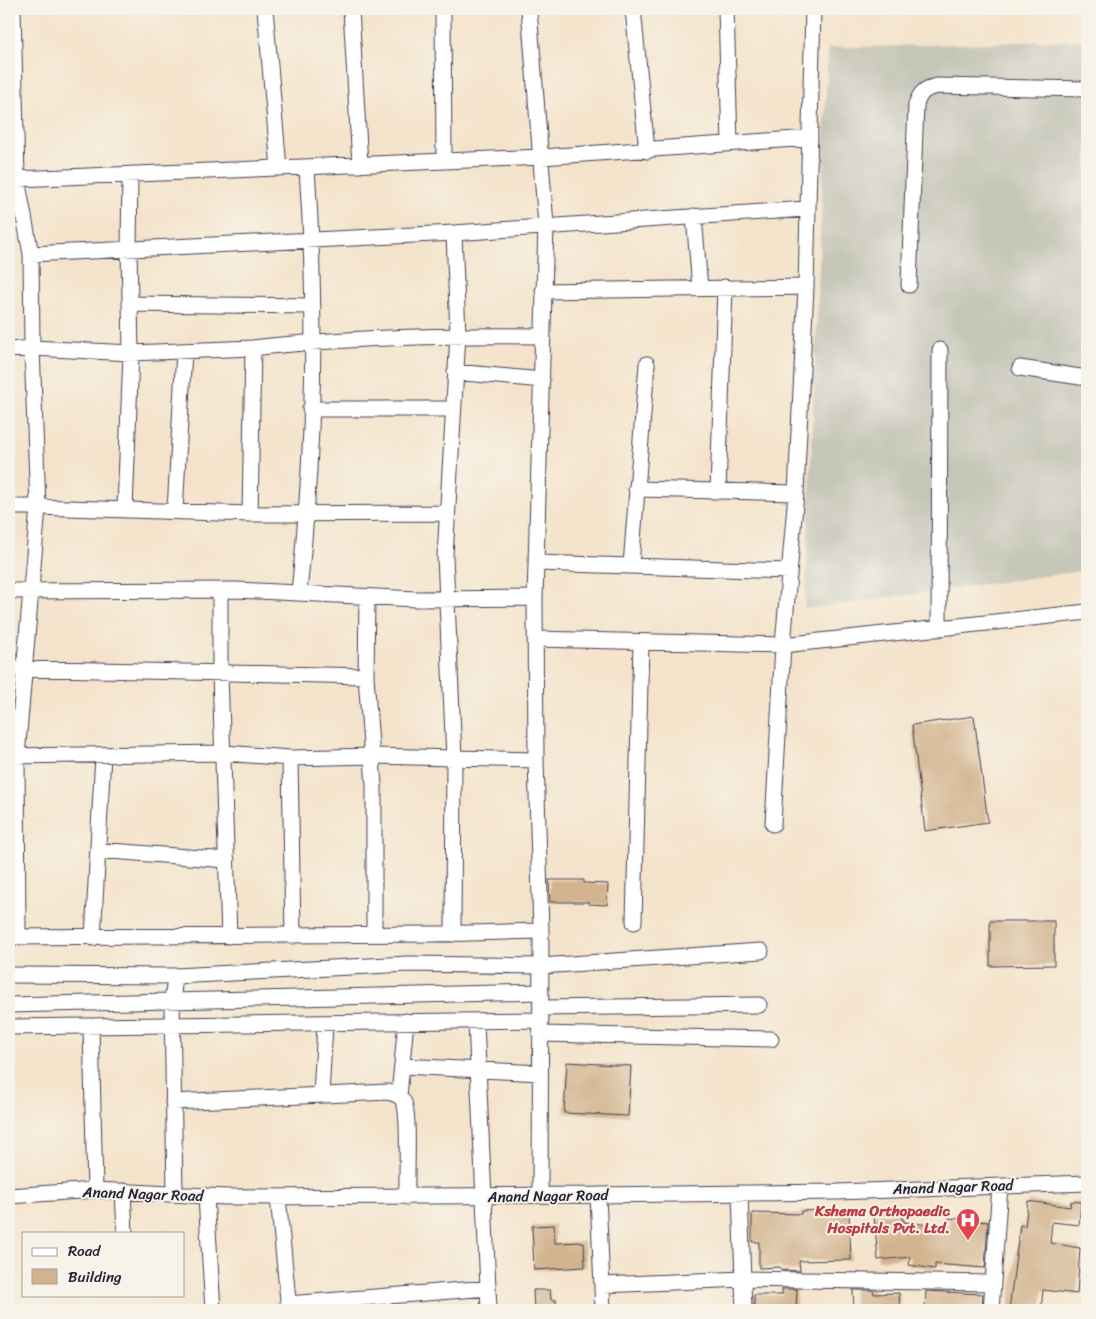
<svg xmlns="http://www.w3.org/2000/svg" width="1096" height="1319" font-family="Sriracha,sans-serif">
<rect width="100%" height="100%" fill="#f7f3e8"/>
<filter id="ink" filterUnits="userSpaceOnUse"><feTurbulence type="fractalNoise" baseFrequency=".02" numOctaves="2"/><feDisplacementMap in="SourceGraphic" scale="10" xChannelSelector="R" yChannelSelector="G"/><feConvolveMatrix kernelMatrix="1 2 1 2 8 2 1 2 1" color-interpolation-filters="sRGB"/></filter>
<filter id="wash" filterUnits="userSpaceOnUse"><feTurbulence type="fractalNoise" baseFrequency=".0096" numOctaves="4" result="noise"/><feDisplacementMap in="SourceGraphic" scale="20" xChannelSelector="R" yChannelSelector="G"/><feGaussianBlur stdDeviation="1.12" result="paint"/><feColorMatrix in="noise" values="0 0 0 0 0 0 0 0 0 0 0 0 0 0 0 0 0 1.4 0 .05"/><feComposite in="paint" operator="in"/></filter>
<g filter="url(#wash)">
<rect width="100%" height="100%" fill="#f4e3cb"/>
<path fill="#c5c5b8" d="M1087,40V570L805,609L828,48Z"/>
<g id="blocks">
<path fill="#d2b38e" d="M974,716L988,822L925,831L912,725Z
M549,880H584V883L608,884L607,905L588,904L589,902H550Z
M990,921H1054V965L990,966Z
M567,1062L631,1066L628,1116L564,1113Z
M1028,1201L1070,1207L1071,1201L1081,1202L1079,1225L1052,1222L1050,1243L1080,1248L1077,1294L1043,1290L1041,1310H1009L1020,1225L1025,1226Z
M823,1210V1212L849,1211L851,1260L799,1261L800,1271L781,1270L780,1267L759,1268V1242H752V1213L801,1214V1211Z
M902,1213L903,1222L948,1227L949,1218L988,1222L985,1268L935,1264V1269L909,1265L910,1257L878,1260L874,1215Z
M554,1225L555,1243L584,1242L585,1267L534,1270L532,1226Z
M782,1289H797L796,1310H754V1295H782Z
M533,1290H550L551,1300H556V1310H534Z
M853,1290H873L874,1294L899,1293L900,1310H854Z
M926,1291L983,1294L982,1310L925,1309Z"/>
</g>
</g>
<g filter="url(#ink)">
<use href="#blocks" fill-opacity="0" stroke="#423f51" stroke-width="1"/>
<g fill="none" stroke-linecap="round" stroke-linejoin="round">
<g stroke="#423f51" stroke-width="17">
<path id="minor" d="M13,9L17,179L31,254L32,348L131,353L253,348L250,514
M265,9L279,168
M351,9L360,165
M443,9L444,161
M529,9L546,225L535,598L536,760L541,931L540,1194
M633,9L647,151
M726,9L730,143
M17,179L542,157L810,138
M694,216L700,288
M31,254L454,233L806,209
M909,285L916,105C920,92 925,88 938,86L1087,89
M543,291L806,287
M130,304L313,306
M253,348C349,337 446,335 543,336
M9,350L32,348L38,507H9
M1020,368L1087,378
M455,372L542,380
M310,409H452
M636,489L796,493L783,645L773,824
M718,491L725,287
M796,493L806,287L813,9
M125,509L131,353L129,248L130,176
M175,511L184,351
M537,563L789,571
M631,565L647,364
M9,591L236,590L416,599L535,598
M220,591V674L229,936
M299,592C314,452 317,309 307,169
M367,597L366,676L374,786V933
M939,629L940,350
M536,639L783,645L1087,612
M9,668L366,676
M9,756L224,753L290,758L373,756L536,760
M290,758L293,936
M98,850L227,860
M634,922L641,643
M453,934L454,758L445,556L458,335L454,233
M9,937L433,934L541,931
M18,937L17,756L38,507L250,514L446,513
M93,938L103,755
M9,975L175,976L408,964L541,966L761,951
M175,976L172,1003L175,1194
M9,1005L541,992
M541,1008L759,1005
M476,1022L489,1310
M9,1027L541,1020
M91,1027L95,1190
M540,1034L771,1039
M402,1066L540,1073
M321,1095L325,1024
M399,1096L406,1021
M173,1102L388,1092C395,1094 401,1095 404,1103C410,1116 406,1178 407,1197
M123,1191L125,1233
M740,1193L744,1310
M598,1195L603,1310
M9,1196L95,1190L226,1197L598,1195L837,1192L1087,1183
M206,1197L213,1310
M278,1197L289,1310
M602,1285L743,1279L993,1283
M288,1304L488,1288
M991,1310L1000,1186"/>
</g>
<use href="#minor" stroke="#fff" stroke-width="15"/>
</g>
</g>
<defs>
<g id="hospital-pin" transform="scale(1.25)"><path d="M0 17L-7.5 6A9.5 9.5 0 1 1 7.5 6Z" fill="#e0444e" stroke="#f7f3e8"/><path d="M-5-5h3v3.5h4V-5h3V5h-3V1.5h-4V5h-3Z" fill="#fff"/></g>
</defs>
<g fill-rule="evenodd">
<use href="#hospital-pin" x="968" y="1220"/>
</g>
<g text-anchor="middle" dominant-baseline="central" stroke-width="4" stroke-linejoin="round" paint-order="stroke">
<g font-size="15" fill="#22223b" stroke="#f7f3e8">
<text transform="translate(953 1187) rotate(-2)">Anand Nagar Road</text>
<text transform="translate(143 1194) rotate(2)">Anand Nagar Road</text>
<text transform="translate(548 1196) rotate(-1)">Anand Nagar Road</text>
</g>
<g font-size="15" font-weight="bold" fill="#be3a42" stroke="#f7f3e8" text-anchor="end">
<text x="950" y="1211">Kshema Orthopaedic<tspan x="950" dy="17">Hospitals Pvt. Ltd.</tspan></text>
</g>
</g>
<rect width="1096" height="1319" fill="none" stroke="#f7f3e8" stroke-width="30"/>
<rect x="22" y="1232" width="162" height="65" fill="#f7f3e8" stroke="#a29fa3"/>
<rect x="32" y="1248" width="25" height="8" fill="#ffffff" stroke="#a29fa3"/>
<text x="68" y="1256" font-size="15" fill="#22223b">Road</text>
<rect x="32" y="1269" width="25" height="15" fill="#d2b38e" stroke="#a29fa3"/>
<text x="68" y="1282" font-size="15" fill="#22223b">Building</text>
</svg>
